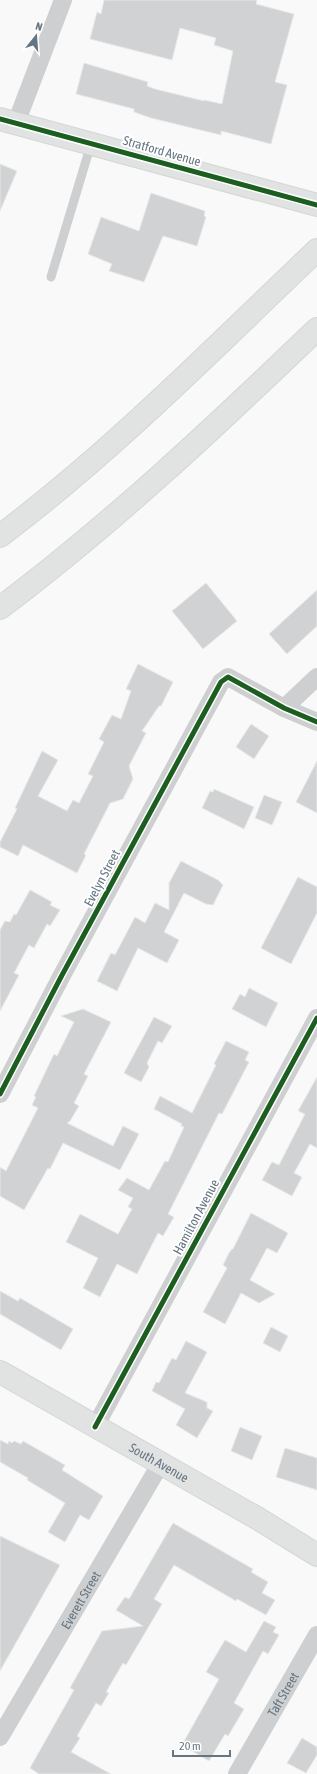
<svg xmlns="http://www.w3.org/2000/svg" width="317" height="1774" font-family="'Asap Condensed',sans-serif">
<rect width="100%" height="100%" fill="#f9f9f9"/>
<path fill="#d0d2d3" stroke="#e8e8e8" d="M104,0H257L256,4L294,14L275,82L287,85L271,144L221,131V135L151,118L134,112V109L76,94L84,63L148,82L147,86L155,89L204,101V100L222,104L233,51L214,45L216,38L180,28L172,60L90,39L97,12L101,14Z
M0,164L17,171L0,211Z
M151,193L205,211L204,216L206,217L197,246L163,236L144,282L109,271L112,264L88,254L101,217L139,231Z
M206,583L237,621L203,649L172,611Z
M317,590V626L287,654L269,634Z
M138,664L173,682L161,706H159L142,731L146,733L129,766L133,779L123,799L110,803L84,854L86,855L77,873L23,845L18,856L0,847V842L17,809L15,808L42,751L58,760L38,796L67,811L73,800L79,803L93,776L88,774L104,742L99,739L112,715L121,719L131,691L126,689Z
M251,724L269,736L254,759L236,747Z
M317,761V813L296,802Z
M214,789L254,807L244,829L202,808L210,791L213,792Z
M264,795L282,802L272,825L255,818Z
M181,861L218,880L223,885L213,905L206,904L184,893L164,932L179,940L167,963L138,948L117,991L97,981L111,953L115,955L135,917L145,923L155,903L169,910V883Z
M298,877L317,887V913L291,964L261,948Z
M30,890L52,902L50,905L60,910L50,926L47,924L34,948L29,945L14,973L19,975L0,1011V930L5,921L10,922L14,914L16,915Z
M249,988L278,1003L266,1027L232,1009L240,994L245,997Z
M83,1009L111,1022L84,1074L88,1076L74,1103L79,1106L70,1121L67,1123L113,1146L123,1126L139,1134L120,1170L63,1143L50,1169L48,1168L24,1210L0,1196V1167L6,1171L38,1108L32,1105L36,1097L34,1096L54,1054L57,1056L74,1022L61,1016Z
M154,1017L172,1026L162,1043L158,1041L147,1063L149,1067L141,1082L124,1073Z
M226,1041L249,1052L245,1060L249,1062L222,1114L219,1113L168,1214L174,1217L163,1236L158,1233L137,1274L117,1264L100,1297L83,1288L98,1258L66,1242L80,1214L118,1234L132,1209L128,1207L133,1198L118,1190L127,1178L149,1190L165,1161L168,1162L184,1127L181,1126L182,1124L154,1109L160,1096L192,1113L216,1065L214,1064Z
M317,1077V1148L310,1144L294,1173L302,1177L292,1196L262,1180L272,1162L279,1165L305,1114L298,1111Z
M251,1213L288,1233L277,1253L267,1248L250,1280L275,1294L259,1303L241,1293L225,1324L203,1312L227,1268L223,1265L229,1253L232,1249H233Z
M0,1291L18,1301L20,1298L73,1329L61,1350L0,1314Z
M271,1327L288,1336L280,1352L263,1343Z
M186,1341L207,1352L185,1393L207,1402V1408L213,1411L197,1438L176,1425L185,1409L152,1391L156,1382L159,1383L172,1358L176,1360Z
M240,1427L262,1436L252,1460L231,1451Z
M0,1440L8,1444L9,1441L12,1443L14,1441L21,1444L23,1441L65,1465L62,1470L103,1496L89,1520L80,1515L65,1542L48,1532L65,1503L27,1480L28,1478L0,1462Z
M285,1448L317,1458V1490L276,1477Z
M173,1523L253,1569L251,1572L268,1582L262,1593L275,1600L266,1615L237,1599L236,1601L174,1565L154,1599L162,1604L126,1665L123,1663L106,1692L109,1693L101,1706L96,1703L77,1736L80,1738L71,1752L111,1774H39L30,1768L74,1690L70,1688L102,1631L143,1626L116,1610L125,1597L129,1599Z
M0,1536L60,1565L0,1671Z
M264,1621L276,1627L273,1632L279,1635L268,1654L263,1651L234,1703L244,1709L228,1736L225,1734L209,1761L182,1745L219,1679L206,1672L225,1640L246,1652Z
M302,1738L317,1747V1755L306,1773L287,1763Z"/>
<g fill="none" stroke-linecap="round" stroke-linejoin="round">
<g stroke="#d5d6d7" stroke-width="24">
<g id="secondary">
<path d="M0,119L317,205"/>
<path id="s3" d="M0,1372L257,1518L317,1555"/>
</g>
</g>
<g stroke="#d5d6d6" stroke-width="24">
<path id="motorway" d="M0,536C114,450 214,348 317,250
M0,608C113,523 215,427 317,329"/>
</g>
<path stroke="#cecfd0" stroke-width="9" d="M51,277L91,144"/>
<g stroke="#cecfd0" stroke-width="18">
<path d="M16,123L63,0"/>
<path d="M284,708L317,677"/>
<path d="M0,1094L61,977L221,682L228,677L284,708L317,722"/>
<path d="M95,1427L317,1018"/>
<path id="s1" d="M0,1737L161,1463"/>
<path id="s2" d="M237,1774L317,1635"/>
</g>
<use href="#secondary" stroke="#e1e2e2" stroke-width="22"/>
<use href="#motorway" stroke="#e1e2e2" stroke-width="22"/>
<g stroke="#fff" stroke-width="8">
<path id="cycleway" d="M0,119L317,205
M0,1094L61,977L221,682L228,677L284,708L317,722
M95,1427L317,1018"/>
</g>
<use href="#cycleway" stroke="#1b5e20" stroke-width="5"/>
</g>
<g text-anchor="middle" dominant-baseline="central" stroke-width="4" stroke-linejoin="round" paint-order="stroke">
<g font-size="13" fill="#657683" stroke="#fff">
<text transform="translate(162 151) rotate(16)">Stratford Avenue</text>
<text transform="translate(102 878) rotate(-62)">Evelyn Street</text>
<text transform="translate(196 1217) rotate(-62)">Hamilton Avenue</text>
<text stroke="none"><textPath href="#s3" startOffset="183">South Avenue</textPath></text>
<text stroke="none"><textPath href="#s1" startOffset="159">Everett Street</textPath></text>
<text stroke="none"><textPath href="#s2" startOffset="92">Taft Street</textPath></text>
</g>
</g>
<g transform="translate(36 36) rotate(17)" stroke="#ffffff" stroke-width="3" paint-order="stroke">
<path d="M0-3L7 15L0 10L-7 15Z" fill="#657683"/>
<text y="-6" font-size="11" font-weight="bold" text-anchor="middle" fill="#657683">N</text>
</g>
<path d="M173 1750v6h57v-6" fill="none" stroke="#657683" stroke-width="2"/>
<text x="179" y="1750" font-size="12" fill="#657683" stroke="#ffffff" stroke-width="3" paint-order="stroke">20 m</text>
</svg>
